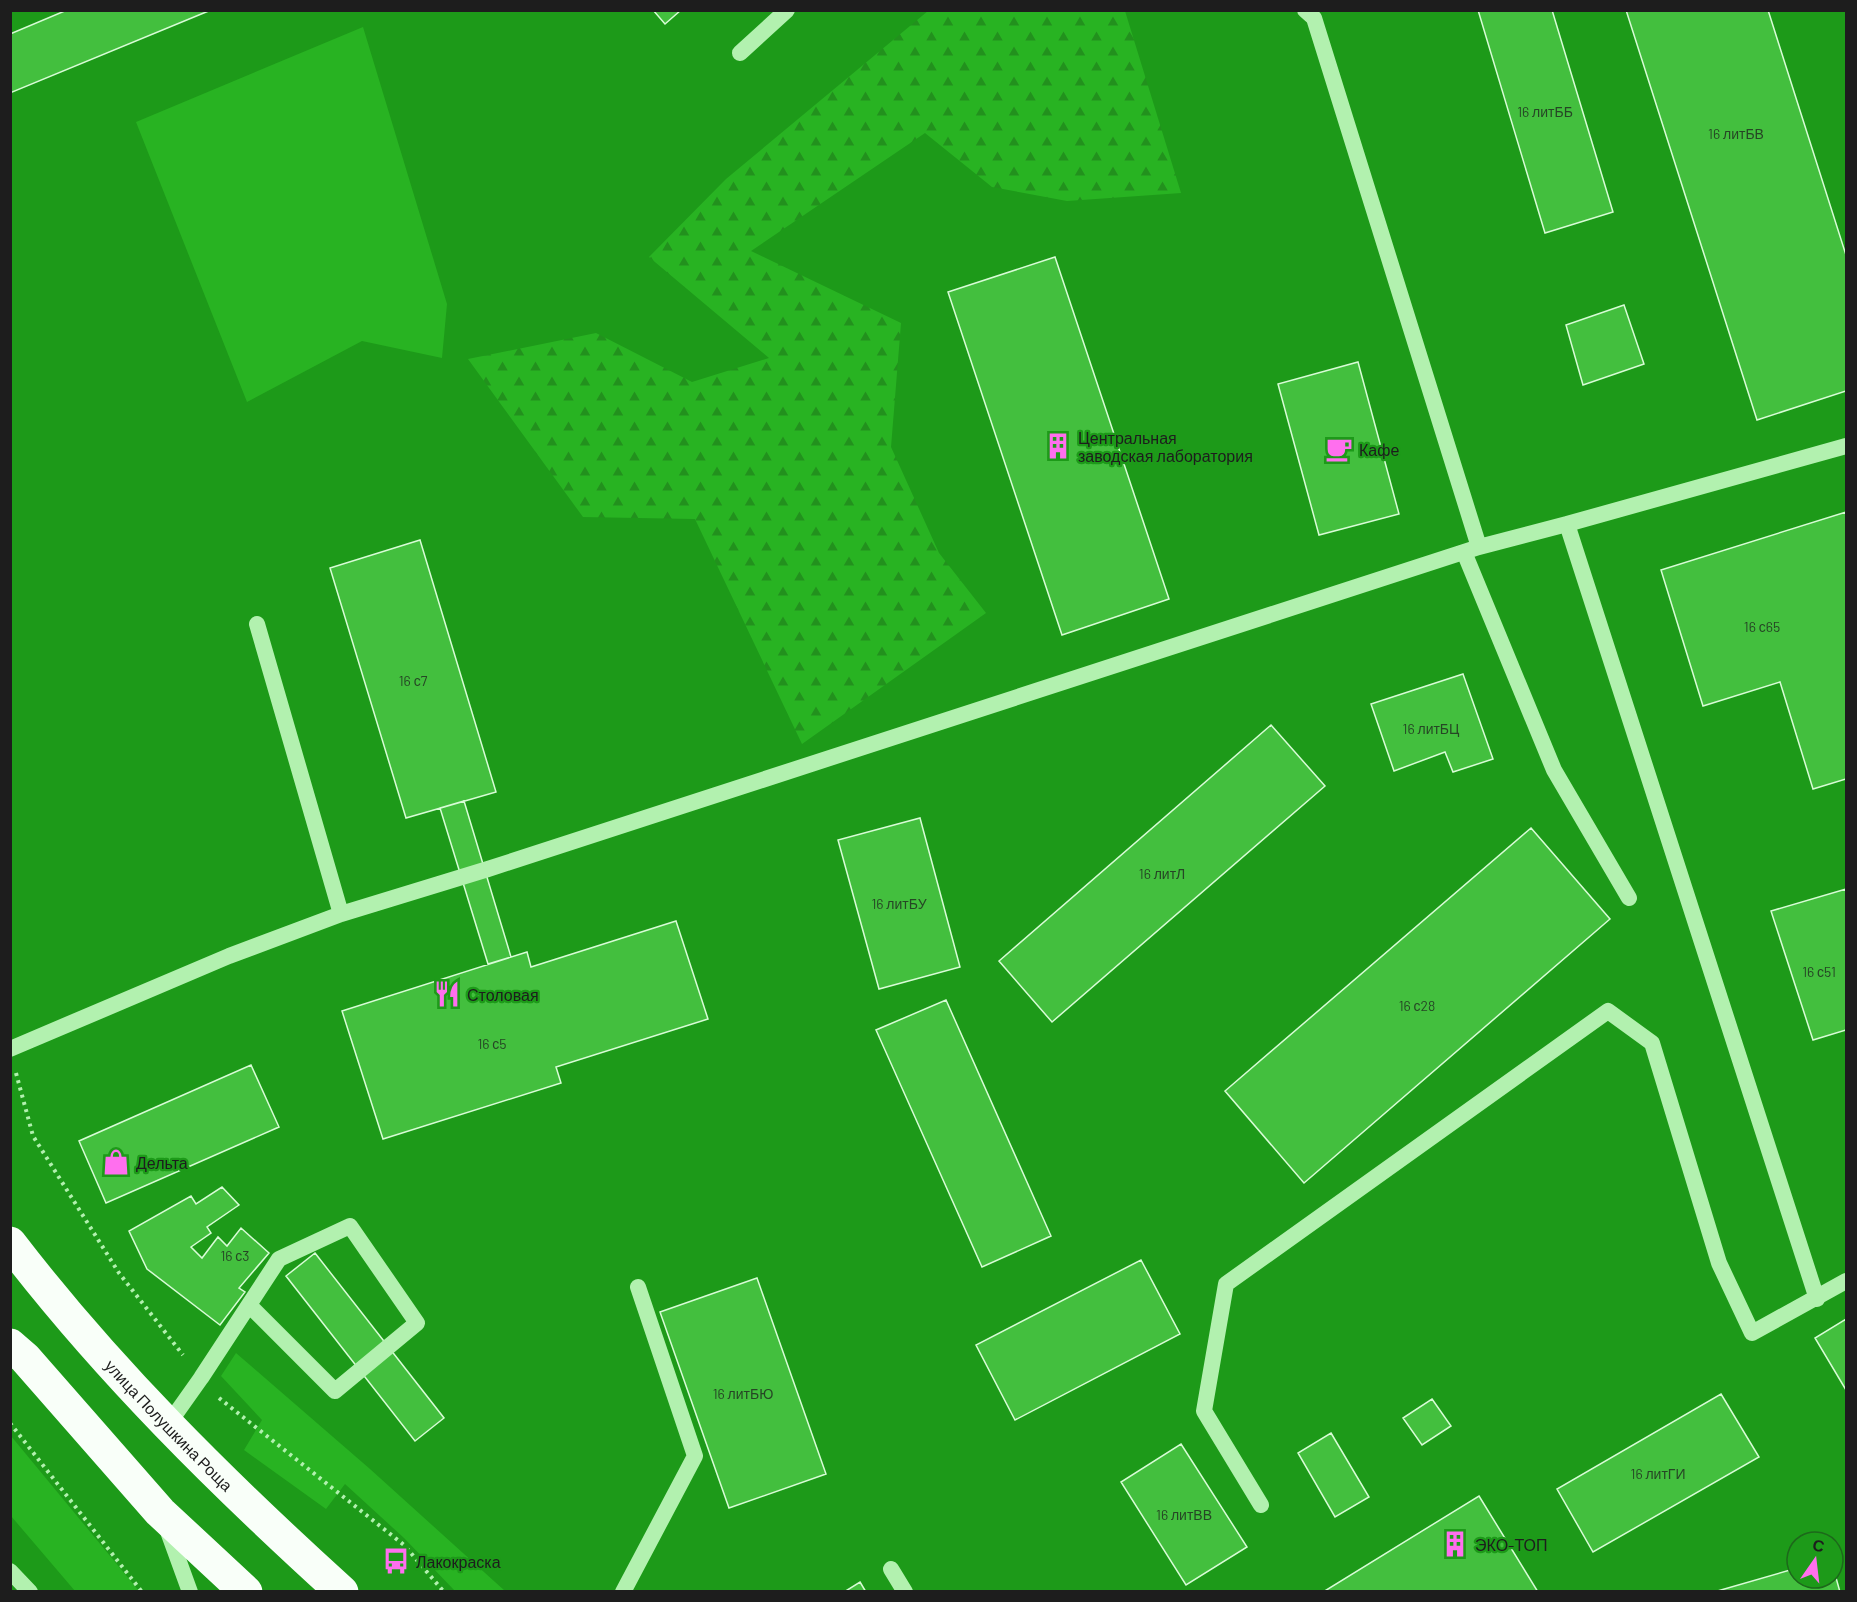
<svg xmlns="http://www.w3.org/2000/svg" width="1857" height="1602" font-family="Barlow,sans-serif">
<defs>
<pattern id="forest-firs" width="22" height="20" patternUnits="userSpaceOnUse" patternTransform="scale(1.5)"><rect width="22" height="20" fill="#28b322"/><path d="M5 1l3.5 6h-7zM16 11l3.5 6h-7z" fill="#22911d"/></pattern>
</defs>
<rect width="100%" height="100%" fill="#1d9a19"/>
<path fill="#28b322" d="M363,27L447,304L442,358L362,341L247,402L136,122Z
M236,1353L370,1469L505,1591H455L404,1538L345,1484L326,1509L244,1450L262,1420L221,1376Z
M11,1436L139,1591H75L11,1516Z"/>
<path fill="url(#forest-firs)" d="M928,11H1125L1181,193L1067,201L992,187L925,133L751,251L901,323L891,447L939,553L986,613L802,744L695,519L583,517L468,359L596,333L692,382L769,358L649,257L726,179Z"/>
<path fill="#43bf3e" stroke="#d8fcd6" stroke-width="1.5" d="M67,10H211L10,93V34Z
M653,10H681L665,24Z
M1478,10H1552L1613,212L1545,233Z
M1626,10H1768L1846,255V391L1757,420Z
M1055,257L1169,599L1062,635L948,292Z
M1624,305L1644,364L1583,385L1566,325Z
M1358,362L1399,514L1319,535L1278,384Z
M1846,512V779L1813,789L1780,682L1703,706L1661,570Z
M420,540L496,792L406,818L330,568Z
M1463,674L1493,759L1453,772L1445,752L1394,771L1371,704Z
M1271,725L1325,786L1052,1022L999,961Z
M464,801L511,957L488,964L440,808Z
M920,818L960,967L879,989L838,840Z
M1531,828L1610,919L1304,1183L1225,1091Z
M1846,889V1030L1813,1040L1771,911Z
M676,921L708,1019L556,1067L561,1083L383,1139L342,1011L527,952L531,967Z
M946,1000L1051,1236L982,1267L876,1030Z
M251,1065L279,1127L106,1203L79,1141Z
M222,1187L239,1205L207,1227L211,1233L191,1247L202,1258L218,1237L227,1246L241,1228L269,1253L239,1288L245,1292L220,1325L147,1269L129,1231L191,1196L196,1204Z
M315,1253L444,1418L415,1441L286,1276Z
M1141,1260L1180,1334L1015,1420L976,1345Z
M757,1278L826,1474L729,1508L660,1312Z
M1846,1319V1390L1815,1338Z
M1721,1394L1759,1457L1593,1552L1557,1489Z
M1432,1399L1451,1426L1422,1445L1403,1418Z
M1331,1433L1369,1497L1335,1517L1298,1453Z
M1181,1444L1247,1547L1186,1585L1121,1482Z
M1479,1496L1538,1592H1323Z
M1833,1567L1840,1592H1714L1797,1568V1578H1833Z
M860,1582L866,1592H844Z"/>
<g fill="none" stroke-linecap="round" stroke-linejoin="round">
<path stroke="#b2f1af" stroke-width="4" stroke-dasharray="3 4.5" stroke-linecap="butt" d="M16,1073L33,1136L119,1273L183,1355
M219,1398L404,1545L444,1592
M10,1423L142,1592"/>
<path stroke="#b2f1af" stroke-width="16" d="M1305,10L1314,18L1479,547L1567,524L1817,1299
M740,53L787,10
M1567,524L1846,446
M1464,552L1554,770L1629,898
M257,624L341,914
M10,1049L229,956L341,914L488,869L1479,547
M167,1426L201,1378L279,1259L350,1226L417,1323L335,1391L249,1305
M1261,1505L1204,1411L1226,1284L1608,1011L1652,1043L1719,1263L1752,1333L1846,1281
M166,1526L190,1592
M891,1569L905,1592
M10,1571L30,1592
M623,1592L695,1456L638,1287"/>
<g stroke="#f9fff9" stroke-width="33">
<path id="s1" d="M10,1243C108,1371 223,1484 342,1592"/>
<path d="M10,1345L25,1358L160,1512L246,1592"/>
</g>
</g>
<defs>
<g id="building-bare" transform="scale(2.07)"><path d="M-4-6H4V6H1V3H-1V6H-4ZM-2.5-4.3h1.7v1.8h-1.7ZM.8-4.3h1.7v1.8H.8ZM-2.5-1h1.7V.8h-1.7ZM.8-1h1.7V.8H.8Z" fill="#ff6fee" stroke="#1d9a19" stroke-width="2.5" paint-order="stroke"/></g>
<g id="cafe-bare" transform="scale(2.07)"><path d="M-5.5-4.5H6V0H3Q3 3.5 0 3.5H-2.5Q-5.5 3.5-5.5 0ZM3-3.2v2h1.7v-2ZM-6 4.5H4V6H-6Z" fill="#ff6fee" stroke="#1d9a19" stroke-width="2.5" paint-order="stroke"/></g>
<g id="restaurant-bare" transform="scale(2.07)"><path d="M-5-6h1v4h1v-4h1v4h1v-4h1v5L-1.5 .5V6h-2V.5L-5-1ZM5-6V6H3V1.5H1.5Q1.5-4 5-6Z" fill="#ff6fee" stroke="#1d9a19" stroke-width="2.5" paint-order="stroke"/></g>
<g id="shop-bare" transform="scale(2.07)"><path d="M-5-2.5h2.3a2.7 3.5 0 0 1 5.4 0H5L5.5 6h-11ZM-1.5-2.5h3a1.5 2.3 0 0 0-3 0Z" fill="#ff6fee" stroke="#1d9a19" stroke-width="2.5" paint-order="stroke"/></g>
<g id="bus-bare" transform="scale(2.07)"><path d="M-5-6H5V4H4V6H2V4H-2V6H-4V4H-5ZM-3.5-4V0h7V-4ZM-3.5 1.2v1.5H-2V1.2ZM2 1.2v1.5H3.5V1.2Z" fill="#ff6fee" stroke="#1d9a19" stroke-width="2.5" paint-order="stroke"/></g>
</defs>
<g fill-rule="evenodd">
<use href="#building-bare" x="1058" y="446"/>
<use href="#cafe-bare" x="1339" y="449"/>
<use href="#restaurant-bare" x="447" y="994"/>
<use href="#shop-bare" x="116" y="1162"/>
<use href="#building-bare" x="1455" y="1544"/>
<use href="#bus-bare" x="396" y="1561"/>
</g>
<g text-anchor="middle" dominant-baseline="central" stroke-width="4.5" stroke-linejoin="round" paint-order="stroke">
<g font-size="14" fill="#264625">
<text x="1545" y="111">16 литББ</text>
<text x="1736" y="133">16 литБВ</text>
<text x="1762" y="626">16 с65</text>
<text x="413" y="680">16 с7</text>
<text x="1431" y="728">16 литБЦ</text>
<text x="1162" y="873">16 литЛ</text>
<text x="899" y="903">16 литБУ</text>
<text x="1819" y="971">16 с51</text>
<text x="1417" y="1005">16 с28</text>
<text x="492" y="1043">16 с5</text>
<text x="235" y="1255">16 с3</text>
<text x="743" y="1393">16 литБЮ</text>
<text x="1658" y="1473">16 литГИ</text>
<text x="1184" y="1514">16 литВВ</text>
</g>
<g font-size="16" fill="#1d1d1d" stroke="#1d9a19" text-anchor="start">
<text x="1078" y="437">Центральная<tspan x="1078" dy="18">заводская лаборатория</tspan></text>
<text x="1359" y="449">Кафе</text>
<text x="467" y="994">Столовая</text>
<text x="136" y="1162">Дельта</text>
<text x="1475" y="1544">ЭКО-ТОП</text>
<text x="416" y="1561">Лакокраска</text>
</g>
<g font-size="16" fill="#1d1d1d" stroke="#1d9a19">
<text stroke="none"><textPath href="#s1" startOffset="242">улица Полушкина Роща</textPath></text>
</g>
</g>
<rect width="1857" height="1602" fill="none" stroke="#1d1d1d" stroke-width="24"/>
<g transform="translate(1815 1560) rotate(14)"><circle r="28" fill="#1d9a19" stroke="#1d681b" stroke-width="1.5"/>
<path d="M0-4.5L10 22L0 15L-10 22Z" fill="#ff6fee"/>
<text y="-9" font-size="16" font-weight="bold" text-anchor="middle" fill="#1d1d1d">С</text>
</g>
</svg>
